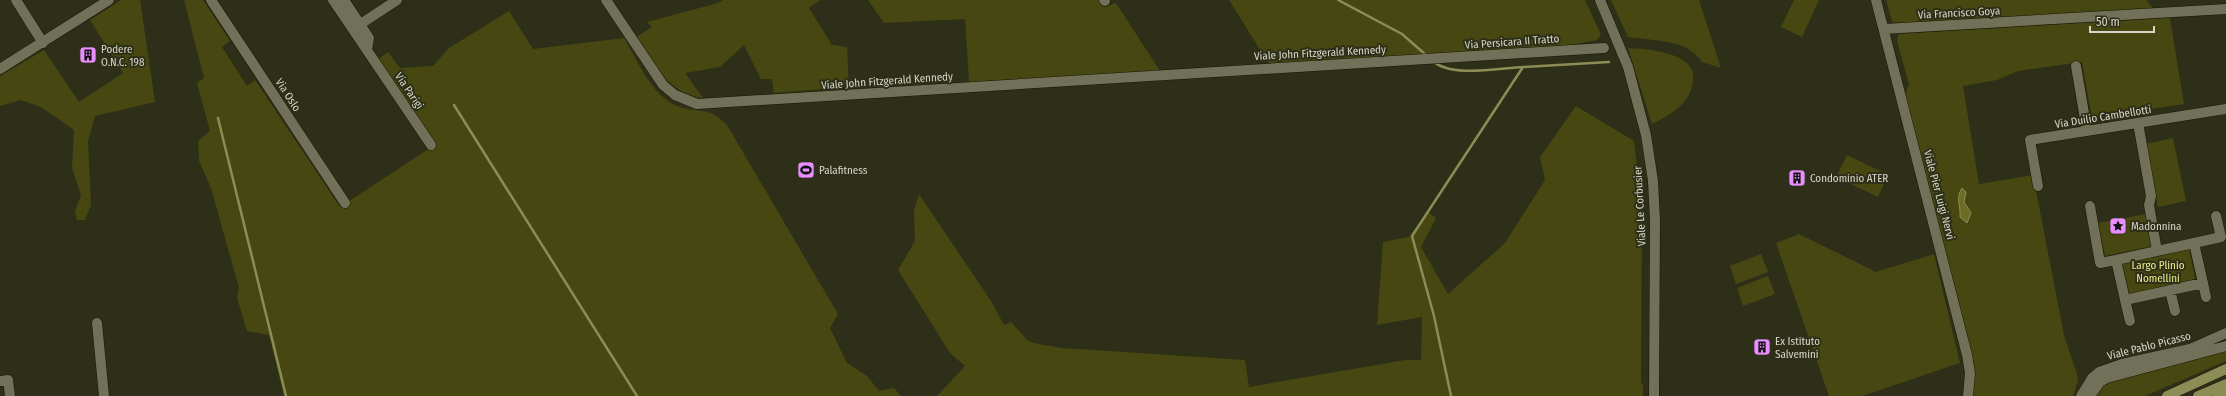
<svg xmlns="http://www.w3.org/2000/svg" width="2226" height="396" font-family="'Fira Sans Condensed',sans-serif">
<rect width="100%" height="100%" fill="#2e2f18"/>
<path fill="#464711" d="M121,0H140L155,102L95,116L88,141L91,205L85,220H77L75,211L81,195L72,168L74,130L41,107L21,100L0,106V76L44,50L79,102L123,73L90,20Z
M184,0H203L230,41L222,47L247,86L255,80L340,207L436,144L378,59L388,52L400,68L433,66L449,48L509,11L533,49L624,38C637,60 649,89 671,103C693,116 707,103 727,125L838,314L830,328L847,363L867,376L879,391L894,388L901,396H284L269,335L247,331L237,298L239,288L211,188L199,161L198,141L210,131L197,83L204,78Z
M723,0H820L809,8L832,45L847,47L849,87L774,93L772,79H761L744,45L720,67L685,73L703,98C666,92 655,65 636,37L652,27L647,22L718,3Z
M868,0H1101L1105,7L1116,3L1160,71L969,82L965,19L884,23Z
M1229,0H1585L1601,35L1597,40L1569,45L1269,64Z
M1611,0H1699L1721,68L1702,62C1688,39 1652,41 1628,37Z
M1794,0H1819L1802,37L1781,27Z
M1886,0H2146L2154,9L1896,23L1892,21Z
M2170,18L2184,104L2092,118L2082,62L2018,71L1997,80L1963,86L1979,184L2033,175L2064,335L2077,374L2078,380L2073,396H1972L1904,99L1909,84L1897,41L1898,34Z
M1628,48C1646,49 1673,51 1687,63C1692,68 1694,73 1693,80C1691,103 1672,114 1652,124Z
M1576,106L1634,141L1642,211L1641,382L1643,385V396H937L965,366L950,353L898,270L915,241L914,210L919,194L991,301L1004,325L1011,322L1028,341L1038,344L1062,348L1245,360L1249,387L1405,360H1421L1422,317L1377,325L1383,242L1412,236L1428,212L1436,218L1421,247L1448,294L1505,243L1545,180L1540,157Z
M2173,138L2186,201L2158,207L2145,144Z
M1847,155L1888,175L1878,197L1836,177Z
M2146,214L2152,246L2105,256L2098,223Z
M1799,234L1876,272L1934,254L1960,363L1862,396H1829L1776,243Z
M2189,248L2195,279L2128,294L2121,262Z
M1761,254L1768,272L1736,284L1730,266Z
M1768,276L1775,294L1743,306L1737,288Z
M2226,347V361L2145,396H2092L2103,383Z"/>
<path fill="#6c6c25" stroke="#8c8c56" d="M1962,188L1966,192L1964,202L1971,213L1967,223L1960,217C1961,205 1955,199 1962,188Z"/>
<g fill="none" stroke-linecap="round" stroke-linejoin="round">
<path stroke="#8c8c56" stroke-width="2.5" d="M1338,0L1402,34L1426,55
M1433,61C1451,78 1499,68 1523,67L1412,236L1434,316L1451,396
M1523,67L1609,62
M454,105L637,396
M218,118L286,396"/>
<g stroke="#161703" stroke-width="11">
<path id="minor" d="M16,0L43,43
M211,0L345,203
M333,0L431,145
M344,0L369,38L367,50
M606,0L663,85L675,95L697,104L1604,48
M1104,0L1105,1
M1600,0L1628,67L1646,135L1653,181L1655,220L1654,396
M1876,0L1967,355L1970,373L1968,396
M356,27L397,0
M1884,29L2226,9
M2076,66L2087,131
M0,69L109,0
M2138,123L2151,196L2149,205L2157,251
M2038,186L2030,140L2226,109
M2090,206L2100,263L2116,260
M2194,243L2203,283L2125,300L2116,260Z
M2194,243L2221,237L2216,216
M2203,283L2206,297
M2170,290L2175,311
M2125,300L2130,321
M97,323L104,396
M0,381L8,380L10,396
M2081,396L2092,378L2099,372L2122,364L2190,349L2226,333
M2090,396L2100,382L2107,378L2226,346"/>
</g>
<g stroke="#161703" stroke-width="11">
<path id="major" d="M2167,396L2226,369
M2198,396L2226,384
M2217,396L2226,393"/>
</g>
<use href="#minor" stroke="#707158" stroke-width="10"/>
<use href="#major" stroke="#8c8d56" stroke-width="10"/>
</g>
<defs>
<g id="building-square" transform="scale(0.9)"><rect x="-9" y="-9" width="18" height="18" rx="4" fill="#e98efe" stroke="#2e2f18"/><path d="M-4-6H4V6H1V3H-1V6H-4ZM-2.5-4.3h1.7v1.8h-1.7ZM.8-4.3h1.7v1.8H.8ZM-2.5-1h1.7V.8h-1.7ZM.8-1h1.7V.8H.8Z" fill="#111"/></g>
<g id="stadium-square" transform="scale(0.9)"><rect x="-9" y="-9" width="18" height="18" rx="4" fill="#e98efe" stroke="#2e2f18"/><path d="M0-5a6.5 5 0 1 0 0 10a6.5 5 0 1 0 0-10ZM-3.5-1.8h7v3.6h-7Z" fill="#111"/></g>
<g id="sight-square" transform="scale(0.9)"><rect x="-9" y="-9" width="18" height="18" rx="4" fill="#e98efe" stroke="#2e2f18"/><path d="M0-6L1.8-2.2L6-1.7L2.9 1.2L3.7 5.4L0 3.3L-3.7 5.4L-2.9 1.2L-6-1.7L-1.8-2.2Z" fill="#111"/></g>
</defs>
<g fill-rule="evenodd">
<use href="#building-square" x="88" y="55"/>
<use href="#stadium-square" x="806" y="170"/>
<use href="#building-square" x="1797" y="178"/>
<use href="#sight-square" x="2118" y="226"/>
<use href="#building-square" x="1762" y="347"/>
</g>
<g text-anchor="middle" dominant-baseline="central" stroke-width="4" stroke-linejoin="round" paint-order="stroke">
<g font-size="11" fill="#d5d6c8" stroke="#2e2f18">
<text transform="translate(1959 13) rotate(-3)">Via Francisco Goya</text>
<text transform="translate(1512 42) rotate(-4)">Via Persicara II Tratto</text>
<text transform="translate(1320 53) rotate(-3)">Viale John Fitzgerald Kennedy</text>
<text transform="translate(887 81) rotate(-4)">Viale John Fitzgerald Kennedy</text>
<text transform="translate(409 91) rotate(56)">Via Parigi</text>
<text transform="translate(288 95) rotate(57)">Via Oslo</text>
<text transform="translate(2103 117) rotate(-9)">Via Duilio Cambellotti</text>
<text transform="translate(1939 195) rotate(75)">Viale Pier Luigi Nervi</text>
<text transform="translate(1640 206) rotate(-93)">Viale Le Corbusier</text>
<text transform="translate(2149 346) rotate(-14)">Viale Pablo Picasso</text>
</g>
<g font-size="11" fill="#d5d6c8" stroke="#2e2f18" text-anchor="start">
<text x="101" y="49">Podere<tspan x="101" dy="13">O.N.C. 198</tspan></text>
<text x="819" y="170">Palafitness</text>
<text x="1810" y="178">Condominio ATER</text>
<text x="2131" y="226">Madonnina</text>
<text x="1775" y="341">Ex Istituto<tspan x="1775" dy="13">Salvemini</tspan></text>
</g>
<g font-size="11" fill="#e9eb88" stroke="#2e2f18">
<text x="2158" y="265">Largo Plinio<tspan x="2158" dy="13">Nomellini</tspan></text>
</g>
</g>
<path d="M2090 26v6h64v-6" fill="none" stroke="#d5d6c8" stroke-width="2"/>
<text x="2096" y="26" font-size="12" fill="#d5d6c8" stroke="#2e2f18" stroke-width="3" paint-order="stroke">50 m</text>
</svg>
